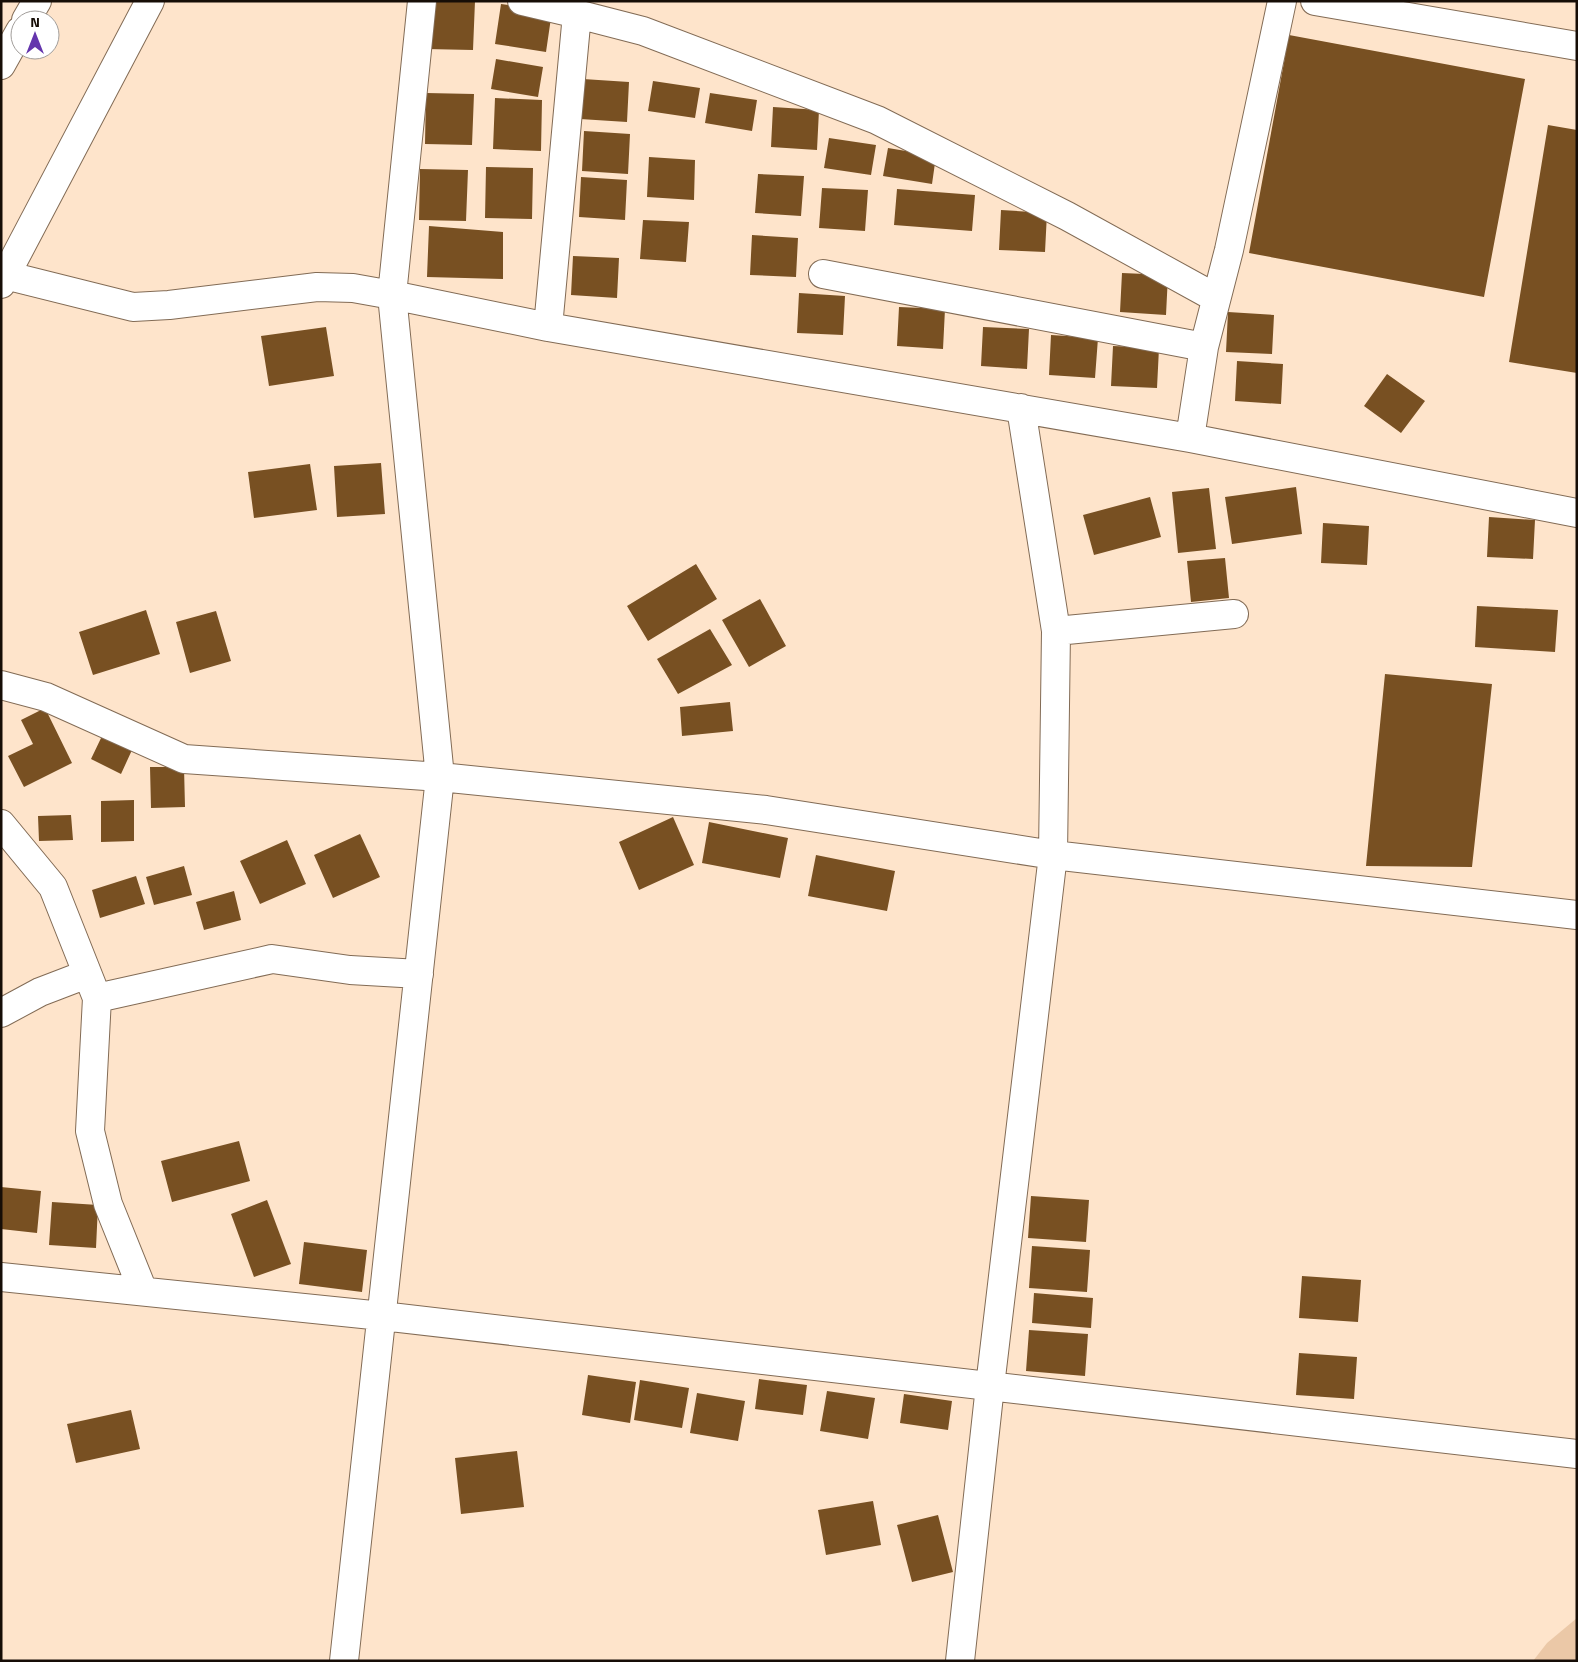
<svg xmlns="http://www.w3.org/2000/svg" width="1578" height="1662" font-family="'Titillium Web',sans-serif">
<rect width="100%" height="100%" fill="#fee4cb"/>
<path fill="#ebc8a7" d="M1577,1618V1661H1533L1547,1643Z"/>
<path fill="#785022" d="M427,1H475L473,50L426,49Z
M501,4L552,11L546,52L495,44Z
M1289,35L1525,79L1484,297L1249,253Z
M496,59L543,67L538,97L491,89Z
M583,79L629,82L627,122L580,119Z
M653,81L700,88L695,118L648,111Z
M426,93L474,94L472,145L425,144Z
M710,93L757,100L752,131L705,123Z
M495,98L542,100L541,151L493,149Z
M773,107L819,110L817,150L771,147Z
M1548,125L1577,130V373L1509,362Z
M584,131L630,134L628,174L582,171Z
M829,138L876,145L871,175L824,168Z
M888,148L936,156L932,184L883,176Z
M649,157L695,160L694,200L647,197Z
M486,167L533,168L532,219L485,218Z
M420,169L468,170L466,221L419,220Z
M758,174L804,176L801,216L755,213Z
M581,177L627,180L625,220L579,217Z
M822,188L868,190L865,231L819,228Z
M897,189L975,195L972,231L894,225Z
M1001,210L1047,213L1045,252L999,250Z
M643,220L689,222L686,262L640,259Z
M429,226L503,232V279L427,277Z
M752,235L798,238L796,277L750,275Z
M573,256L619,258L617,298L571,295Z
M1122,273L1168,275L1166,315L1120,312Z
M799,293L845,296L843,335L797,333Z
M899,307L945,309L943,349L897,346Z
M1228,312L1274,315L1272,354L1226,352Z
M326,327L334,376L269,386L261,336Z
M983,327L1029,329L1027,369L981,366Z
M1051,335L1098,338L1095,378L1049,375Z
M1113,346L1159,348L1157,388L1111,386Z
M1237,361L1283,364L1281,404L1235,401Z
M1387,374L1425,401L1401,433L1364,406Z
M381,463L385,514L337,517L334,466Z
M310,464L317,510L254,518L248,472Z
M1296,487L1302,534L1232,544L1225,497Z
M1209,488L1216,549L1178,553L1172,492Z
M1150,497L1161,537L1094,555L1083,515Z
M1489,517L1535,520L1533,559L1487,557Z
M1323,523L1369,526L1367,565L1321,563Z
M1225,558L1229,598L1191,602L1187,561Z
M696,564L717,599L648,641L627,606Z
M760,599L786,646L749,667L722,620Z
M1477,606L1558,610L1555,652L1475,647Z
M146,610L160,654L93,675L79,632Z
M216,611L231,661L190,673L176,622Z
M710,629L732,665L678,694L657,659Z
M1385,674L1492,684L1472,867L1366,866Z
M730,702L733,731L682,736L680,707Z
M45,708L72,763L24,787L8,756L33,744L21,720Z
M102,736L132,750L121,774L91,759Z
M150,767H184L185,807L151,808Z
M134,800V841L101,842V801Z
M71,815L73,840L39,841L38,816Z
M673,817L694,865L639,890L619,842Z
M709,822L788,838L780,878L702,863Z
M360,834L380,877L333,898L314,855Z
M287,840L306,884L260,904L240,861Z
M816,855L895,871L887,911L808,896Z
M184,866L192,895L154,905L146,877Z
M136,876L145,904L100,918L92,890Z
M234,891L241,920L204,930L196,902Z
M239,1141L250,1181L172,1202L161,1161Z
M1,1187L41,1191L37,1233L1,1229Z
M1031,1196L1089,1200L1086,1242L1028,1238Z
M267,1200L291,1264L254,1277L231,1214Z
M52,1202L98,1205L96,1248L49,1245Z
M304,1242L367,1250L362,1292L299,1284Z
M1032,1246L1090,1250L1087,1292L1029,1288Z
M1302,1276L1361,1280L1358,1322L1299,1318Z
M1034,1293L1093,1298L1091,1328L1032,1323Z
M1029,1330L1088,1334L1085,1376L1026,1371Z
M1299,1353L1357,1357L1354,1399L1296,1395Z
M588,1375L636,1382L630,1423L582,1415Z
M759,1379L807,1385L803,1415L755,1409Z
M640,1380L689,1388L682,1428L634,1420Z
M827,1391L875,1398L868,1439L820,1431Z
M697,1393L745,1401L738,1441L690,1433Z
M904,1394L952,1401L948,1430L900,1423Z
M131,1410L140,1449L76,1463L67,1424Z
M517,1451L524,1507L461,1514L455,1458Z
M873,1501L881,1545L826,1555L818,1510Z
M938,1515L953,1572L912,1582L897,1525Z"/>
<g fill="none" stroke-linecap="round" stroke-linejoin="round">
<g stroke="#826b55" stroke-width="30">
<path id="street" d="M522,1L577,14L643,31L877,120L1067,216L1216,298
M1315,1L1577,46
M1,274L133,307L169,305L317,287L353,288L392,295L548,327L1190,438L1577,513
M823,274L1204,347
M1,284L150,1
M548,327L577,14
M1190,438L1204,347L1229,250L1282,1
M1056,631L1234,614
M1,685L46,697L184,759L440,777L766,810L1053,855L1577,915
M1,824L53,887L97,998L90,1131L108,1204L143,1291
M97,998L272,959L350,970L419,974
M1,1013L40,992L87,974
M1,1277L382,1316L1577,1454
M344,1661L440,777L392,295L422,1
M960,1661L990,1386L1053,855L1056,631L1021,408"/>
</g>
<g stroke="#826b55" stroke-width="30">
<path id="highway" d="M26,20L37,1
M1,65L20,31"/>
</g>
<use href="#street" stroke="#fff" stroke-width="28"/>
<use href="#highway" stroke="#fff" stroke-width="28"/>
</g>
<rect width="1578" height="1662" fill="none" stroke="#160d06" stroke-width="5"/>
<g transform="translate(35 35)"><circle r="24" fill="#ffffff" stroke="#a29e9b"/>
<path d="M0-4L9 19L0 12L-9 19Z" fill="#6435ad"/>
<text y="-8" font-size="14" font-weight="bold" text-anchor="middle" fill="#160d06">N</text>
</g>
</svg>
